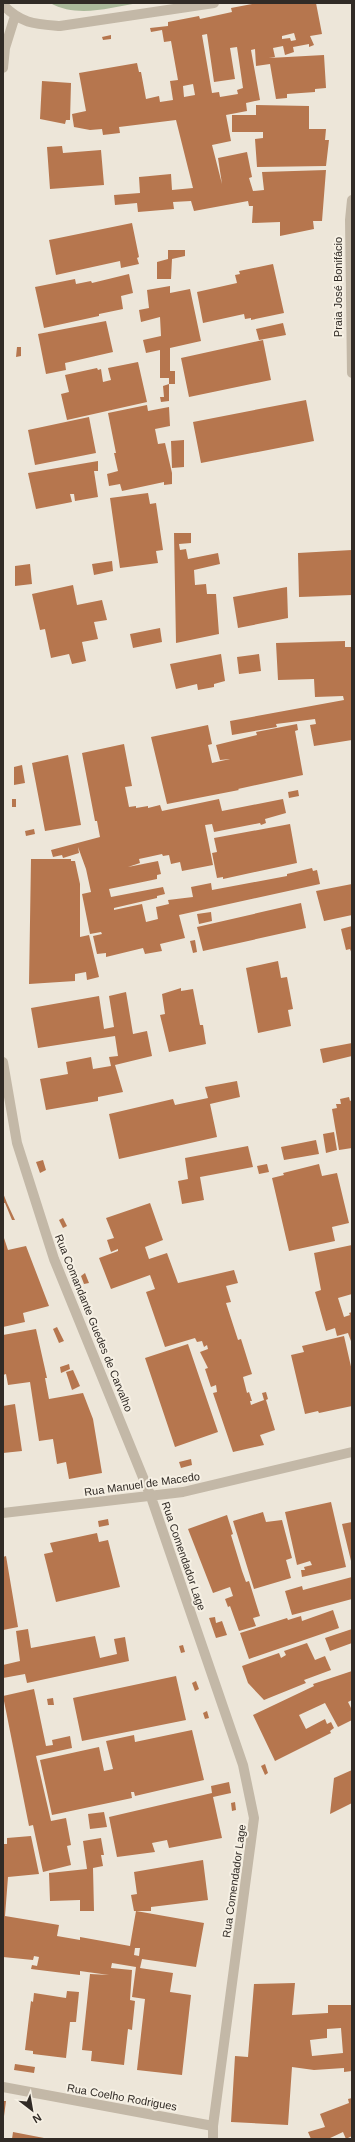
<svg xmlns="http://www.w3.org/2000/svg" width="355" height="2142" font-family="Arial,sans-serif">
<rect width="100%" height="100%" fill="#ede6d9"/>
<path fill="#abba9b" d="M50,3H138C109,8 77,18 50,3Z"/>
<path fill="#b6764e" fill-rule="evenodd" d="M257,3H316L322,34L310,36L314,45L309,47V44L293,47L294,52L285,55L283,46L273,48L275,57L269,58L324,55L326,88L315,89V92L287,94V98L276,99L270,64L256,66L255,49L251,50L260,100L246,103L247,111L226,115L231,141L212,145L222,184L218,158L247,152L252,177L249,178L253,191L264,190L262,172L326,170L322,221H313L314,229L280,236V222L252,223L253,206H249L248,201L194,211L191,201L173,202L174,209L138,212L137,203L115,205L114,195L140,193L139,177L171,174L172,190L193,188L176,120L119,127L120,133L103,135L102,129L90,130L74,127L72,114L86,111L79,73L137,63L139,72H141L146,99L159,96L160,102L173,100L170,81L178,80L171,41L164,42L162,30L151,32L150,28L168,26V22L199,16L200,19L232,12L231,8ZM294,33L296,40L291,41L290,38L282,39V36ZM207,34L214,82L235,79L230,48L237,47L243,88L237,90L238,94L220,97L219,92L212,93L202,35ZM193,84L195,95L184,97L183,86Z
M111,35V39L103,40L102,37Z
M42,81L71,83L70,120H66L65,124L40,119Z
M256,105L309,106V129H326L325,140H329L326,166L257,167L255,139L263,138V132H232V115H256Z
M62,146L63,153L101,150L104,185L50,189L47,147Z
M132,223L139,257L137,258L139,264L121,268L120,261L56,275L49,240Z
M168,250H185V256L172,259L171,279H157V262L168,259Z
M273,264L284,313L251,320V318L245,319L244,314L203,323L197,292L237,283L235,275L240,274L239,271Z
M129,274L133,293L121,296L123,309L99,314V316L44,328L35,287L75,279L76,284L91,281L92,283Z
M170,286V293L190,289L201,341L170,348V371H175V384H169V378H160V350L146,353L143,340L161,336L160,317L141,322L139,310L149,308L147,290Z
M106,321L113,352L65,363L66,370L46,374L38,334Z
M283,323L286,335L259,340L256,329Z
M263,340L271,380L189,397L181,358Z
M17,347H21V356L16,357Z
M138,362L147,402L67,420L61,394L69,392L65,375L97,368L98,370L101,369L103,382L111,380L108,368Z
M169,384V401L161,402L160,397H164L163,386Z
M306,400L314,441L201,463L193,422Z
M147,405L148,411L169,407L170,426L155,429L158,444L165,443L172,473V484L164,485V482L122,491L120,484L109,486L107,474L118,471L114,453H116L108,413Z
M89,417L96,453L35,465L28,430Z
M184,440V467L172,468L171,441Z
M98,461V471H94L98,497L75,501L74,494H70L72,502L36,509L28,473Z
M148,493L150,504L156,503L163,550L156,551L158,563L120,568L110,498Z
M174,533H191V543L179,544L180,550L186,549L188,559L218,553L220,564L194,570L195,585L206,584L207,594H216L219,634L176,643Z
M352,550V595L299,597L298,553Z
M112,561L113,571L94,575L92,564Z
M30,564L32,584L15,586V566Z
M73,585L77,605L102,600L107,620L94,622L98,639L82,642L86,661L72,664L69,654L51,658L45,629L40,630L32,594Z
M287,587L288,618L238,628L233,597Z
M160,628L162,642L133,648L130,634Z
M345,641V647H352V740L314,746L310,725L316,724L315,719L276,724L277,727L232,735L230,721L344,700L343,696L315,697L314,679L278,680L276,643Z
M221,654L225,681L214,684V687L198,690L197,684L176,689L170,664Z
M259,654L261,671L239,674L237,657Z
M297,724L298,730L295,731L303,775L238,789L239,790L167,804L151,737L208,725L212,744L208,745L212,763L230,759L220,760L216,745L257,735L256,732Z
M124,744L132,786L125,787L129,807L136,806V808L148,806V808L160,805L162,811L219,799L222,811L283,799L286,813L265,819L266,823L261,825L260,823L214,832L212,824L205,825L213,865L182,871L180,862L171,864L169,855L163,856L162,854L139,859L140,863L128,867L158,861L161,874L157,875V879L109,889L111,897L163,887L165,894L157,896V898L114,908V910L142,904L146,922L158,919L156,907L169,904L168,900L193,897L191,887L211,883L212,890L287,876V874L312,868L313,871L317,870L320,884L179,915L185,938L160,944L162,951L145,954L143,948L106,957V953L97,954L93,936L102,934L101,932L90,934L82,894L91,892L86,869L78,847L79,853L63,858L62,855L53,857L51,850L100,837L97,821H95L82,753Z
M68,755L81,825L45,831L32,763Z
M22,765L25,783L14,785V767Z
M298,790L299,796L289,798L288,792Z
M12,799H16V807H12Z
M290,824L297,863L223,879V877L217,878L212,853L217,852L214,838Z
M34,829L35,834L26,836L25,831Z
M31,859H71V861H75L80,884V937L89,935L99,977L87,980L86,972L75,974V981L29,984Z
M352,884V915L324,921L316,891Z
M301,903L306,928L203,951L197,927Z
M211,912L212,921L199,924L197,914Z
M352,926V954L350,949L346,950L341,929Z
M195,940L197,952L193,953L190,941Z
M278,961L281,978L287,977L293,1009L288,1010L291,1026L258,1033L246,968Z
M181,988V991L193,989L200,1025H203L206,1044L169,1052L160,1015L165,1014L162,994Z
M126,992L133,1034L147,1031L152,1056L115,1065L123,1092L98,1097V1101L46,1110L40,1079L68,1074L66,1062L91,1057L93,1069L111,1066L109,1057L118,1056L115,1036L38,1048L31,1008L99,996L104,1029L114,1027L109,996Z
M352,1043V1056L323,1063L320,1049Z
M237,1081L240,1097L210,1104L217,1137L119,1159L109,1114L173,1099L175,1105L208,1098L205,1087Z
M349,1097L350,1101L352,1100V1148L339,1150L332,1109L337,1108L336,1104H341L340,1099Z
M334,1132L337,1150L326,1153L323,1134Z
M316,1140L319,1154L284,1160L281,1147Z
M248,1146L253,1167L200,1177L204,1200L182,1204L178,1181L188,1179L185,1158Z
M43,1160L46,1170L40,1173L36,1162Z
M267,1164L269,1172L259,1174L257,1166Z
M319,1164L322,1176L337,1173L349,1223L332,1227L335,1241L289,1251L272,1178L284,1175L283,1173Z
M3,1193L7,1203L15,1220H12L5,1203H3Z
M150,1203L163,1240L145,1247L149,1259L167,1253L178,1283L234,1270L238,1283L226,1286L231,1302L226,1303L238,1340L241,1339L252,1374L243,1377L247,1393L249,1392L252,1401H250L251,1405L264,1400L262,1393L266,1392L268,1399L266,1400L275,1430L260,1435L264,1445L233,1452L213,1393L217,1392L216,1385L211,1387L205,1369L208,1368L200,1352L208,1349L207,1345L204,1347L202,1341L197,1342L195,1338L165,1347L146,1292L155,1289L150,1275L111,1289L99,1258L118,1251V1249L111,1252L107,1240L114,1238L106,1218Z
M63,1218L67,1226L63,1228L59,1220Z
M3,1235L8,1250L26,1246L49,1306L23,1313L25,1322L3,1327Z
M352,1245V1294L338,1298L344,1317L350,1315L349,1313L352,1312V1344L348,1333L337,1336L335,1328L326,1331L315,1292L321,1290L314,1253Z
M85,1273L89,1283L84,1284L81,1276Z
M57,1327L64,1341L59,1343L53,1329Z
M36,1329L47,1378H45L49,1399L83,1393L93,1419L102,1473L69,1479L66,1462L57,1464L53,1439L39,1441L30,1382L8,1385L6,1374L3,1375V1335Z
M344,1336L352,1371V1406L319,1413L318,1411L305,1414L291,1355L304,1352L302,1346Z
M188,1344L218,1432L175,1447L145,1358Z
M69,1364L70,1369L61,1373L60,1367Z
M73,1370L80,1386L72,1390L66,1372Z
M15,1404L22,1451L3,1453V1406Z
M191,1459L192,1465L181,1468L179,1462Z
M331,1502L346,1567L302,1577L301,1570H305L304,1567L312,1565L310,1561L297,1565L285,1512Z
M263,1512L266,1522L282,1520L292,1558L286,1560L291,1578L254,1589L233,1521Z
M227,1515L233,1534L231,1535L242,1571L246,1582L249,1581L260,1616L253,1618L256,1626L239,1631L230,1606L228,1607L225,1599L233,1596L230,1587L213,1593L188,1529Z
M108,1519L109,1525L99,1527L98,1521Z
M352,1522V1561H351L342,1524Z
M97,1533L99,1542L108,1540L120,1587L56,1602L44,1554L53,1552L50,1543Z
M6,1556L18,1627L3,1630V1557Z
M352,1577V1599L292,1615L285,1591L302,1586L303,1590Z
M333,1610L339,1628L249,1659L240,1633L287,1618L288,1620L301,1616L302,1621Z
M215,1617L216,1623L222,1621L227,1635L216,1638L209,1618Z
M28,1629L31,1648L95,1636L100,1658L117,1654L114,1639L125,1637L129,1661L27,1683L25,1674L3,1678V1665L20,1661L16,1631Z
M352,1629V1643L330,1651L325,1638Z
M307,1643L315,1660L325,1656L331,1670L304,1680L306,1683L264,1700L248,1683L242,1666L279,1653L281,1658L286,1655L284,1651Z
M183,1645L185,1652L181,1653L179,1646Z
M352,1671V1700L348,1702L352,1710V1720L338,1727L325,1703L299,1715L306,1729L325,1719L327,1724L331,1722L334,1728L330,1731L331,1733L275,1761L253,1715L314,1686L313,1684Z
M176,1676L186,1720L82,1741L73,1698Z
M196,1681L199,1689L195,1691L192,1683Z
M34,1689L46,1746L53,1745L52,1740L70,1736L72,1748L36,1756L51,1821L66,1818L71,1845L67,1846L71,1865L43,1872L33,1825L29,1826L3,1696Z
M53,1698L54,1705H48L47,1699Z
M207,1711L209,1718L205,1719L203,1713Z
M192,1730L204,1780L135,1796L134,1792H131L132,1798L52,1815L40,1760L99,1747L104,1771L113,1769L106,1741L134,1735L135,1742Z
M265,1764L268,1773L265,1775L261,1766Z
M352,1770V1803L330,1814L334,1778Z
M229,1782L231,1793L213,1797L222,1838L169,1848L167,1840L152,1843L155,1852L117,1857L109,1817L212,1793L211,1786Z
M235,1802L236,1810L232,1811L231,1803Z
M104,1812L107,1827L90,1829L88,1814Z
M31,1836L39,1874L8,1877L5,1916L59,1925L57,1936L80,1940V1937L130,1946L136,1911L204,1923L196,1967L142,1959L140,1968L173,1973L170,1992L191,1995L182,2075L137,2070L145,1999L132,1997L136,1967L112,1963L111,1968L132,1970L130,2000L135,2001L132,2030L128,2029L124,2065L91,2061L92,2051L82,2050L90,1974L109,1975L80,1971V1975L31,1969L32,1965L37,1966L39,1957L34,1956L33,1960L3,1957V1844H7V1838ZM135,1948H140L139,1956L134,1955Z
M101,1838L104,1855H101L103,1866L93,1868L94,1911H80V1900L50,1901L49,1873L87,1869L83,1841Z
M203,1860L208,1900L151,1907V1911H134L131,1895L137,1894L134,1872Z
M295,1983L292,2015L328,2013V2005H352V2071L344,2072V2068L314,2070L292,2067L288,2125L231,2122L235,2056L248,2057L254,1984ZM341,2028L343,2053L312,2056L310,2040L327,2038V2029Z
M67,1991L79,1992L76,2022H70L66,2058L33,2054V2051L25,2050L31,2001L33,2002L34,1993L66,1998Z
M15,2064L35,2067L34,2073L14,2070Z
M352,2098V2136L346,2139L343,2132L328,2139H311L308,2132L325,2127L320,2114L349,2103L348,2099Z
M3,2101H6L4,2116H3Z
M13,2132L44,2138V2139H12Z"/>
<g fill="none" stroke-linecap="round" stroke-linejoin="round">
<path stroke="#c3b8a7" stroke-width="10" d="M3,5C22,24 35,24 60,26L214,3
M3,68L5,48L15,16
M352,200L350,220L352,373
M3,1062L17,1143L54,1259L151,1497L243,1765L254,1818L213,2126V2139
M3,1513L183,1492L352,1452
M3,2087L213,2126"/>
</g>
<g text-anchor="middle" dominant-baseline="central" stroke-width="4" stroke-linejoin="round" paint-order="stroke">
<g font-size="11" fill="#312b26" stroke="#f6f0e4">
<text transform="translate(338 287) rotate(-90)">Praia José Bonifácio</text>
<text transform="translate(94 1323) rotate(68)">Rua Comandante Guedes de Carvalho</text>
<text transform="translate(142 1484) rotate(-8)">Rua Manuel de Macedo</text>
<text transform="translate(184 1556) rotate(71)">Rua Comendador Lage</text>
<text transform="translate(234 1881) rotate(-82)">Rua Comendador Lage</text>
<text transform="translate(122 2097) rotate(10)">Rua Coelho Rodrigues</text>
</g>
</g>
<rect width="355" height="2142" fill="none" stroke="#312b26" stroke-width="8"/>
<g transform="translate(32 2110) rotate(149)" stroke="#f6f0e4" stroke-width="3" paint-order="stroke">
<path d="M0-3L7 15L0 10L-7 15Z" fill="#312b26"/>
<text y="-6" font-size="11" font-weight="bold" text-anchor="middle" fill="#312b26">N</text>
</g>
</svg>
